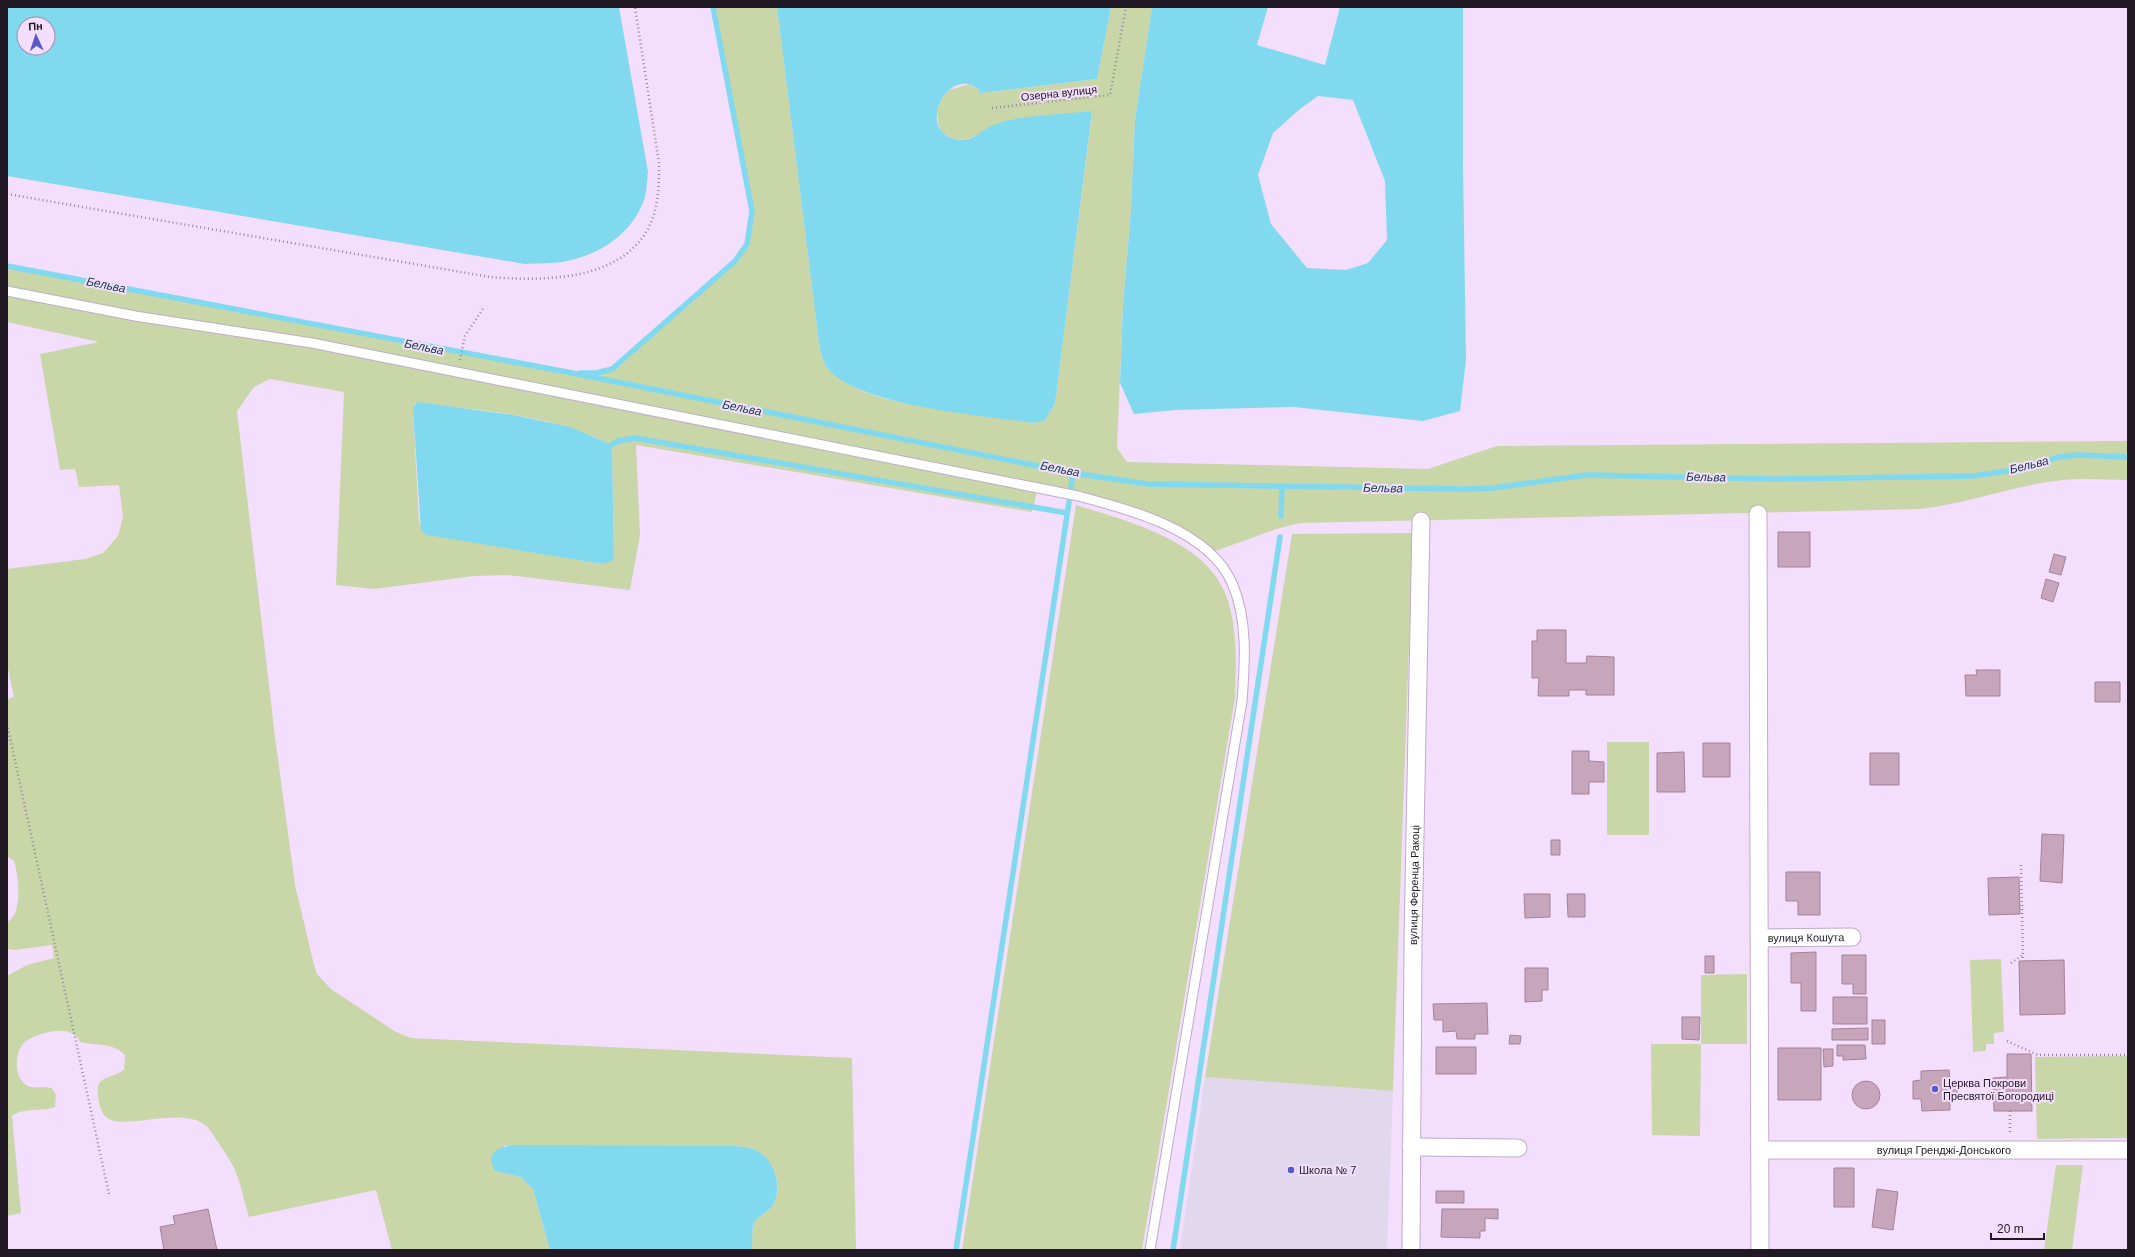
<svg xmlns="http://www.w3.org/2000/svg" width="2135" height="1257" font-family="Arial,sans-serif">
<rect width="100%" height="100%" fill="#f4defe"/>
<path fill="#e2d8ed" d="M1205,1077L1393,1091L1387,1250H1180Z"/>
<path fill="#c8d6a8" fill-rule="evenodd" d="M713,7H777L819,343C821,352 823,364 830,371C863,400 909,404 951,410C978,414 1005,418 1033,423L1044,421L1055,404L1092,112L1009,120L966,140L954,139L942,133L938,123L937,110L942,98L949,90L969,84L979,89L980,93L1097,79L1111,7H1152L1135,120L1131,210L1123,306L1117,448L1127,462L1428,469L1497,446L2128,441V480C2107,480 2084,478 2063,480C2014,485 1968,504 1919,509L1300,523L1276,529L1210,553L1157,521L1038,488L1032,512L636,445L640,535L630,590L508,575L474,576L374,589L336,585L344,392L270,379L254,387L237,411L275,737L295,885L314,965L317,974L331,989L396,1032L411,1038L852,1058L856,1250H752C752,1242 752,1233 753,1225C756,1215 770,1213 774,1203C784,1182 772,1156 751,1148C746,1147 740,1147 735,1146H504L495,1171L521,1177L533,1189L550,1250H392L376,1190L249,1217C244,1201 241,1183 234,1168C230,1159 223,1150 218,1142C213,1135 210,1128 202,1123C177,1108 125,1130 107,1118C102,1114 100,1108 99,1102C93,1074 108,1081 124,1070L125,1055C112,1042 97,1046 80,1042C73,1023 38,1032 25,1042C14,1051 13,1079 28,1086C35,1089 44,1086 52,1088L56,1095L55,1107C41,1112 24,1107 12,1116L21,1213L7,1216V976L27,965L54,958L52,945L15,950L7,949V922C23,915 19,876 14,861L7,856V699L14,697L7,664V569L85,559L103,553L118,536L123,517L119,485L79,487L75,469L60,470L40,354L99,342L7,322V266L567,372L596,373L612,369L735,261C748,246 751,231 752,211ZM415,403C479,410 549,414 608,443L612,452L614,556L602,564L423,533L419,521L413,410Z
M1076,505C1127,521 1205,540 1226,595C1238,627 1236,664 1235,698L1142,1250H962Z
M1413,533L1393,1091L1205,1077L1292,534Z
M1607,742H1649V835H1607Z
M2001,959L2004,1032L1994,1033V1044H1986V1051L1973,1052L1970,960Z
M1747,974V1044H1701L1700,1136L1652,1135L1651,1044H1701V975Z
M2128,1056V1138L2037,1139L2035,1057Z
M2056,1165H2083L2072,1250H2044Z"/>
<path fill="#81d9f0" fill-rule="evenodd" d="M7,7H619L648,172C647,180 647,189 645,197C634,233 599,256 562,262C550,264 537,263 525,264L7,176ZM24,24H48V48H24Z
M777,7H1111L1097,79L980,93L979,89C976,88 972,84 968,84C948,82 935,104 937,121C939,134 952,141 965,140C973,139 982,131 989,127C995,124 1003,122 1009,120C1036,115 1065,114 1092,111L1055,404L1044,421L1033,423C982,415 865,407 830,371C823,364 821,353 819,343Z
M1152,7H1268L1257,45L1325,65L1340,7H1463V162L1466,360L1460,411L1423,421L1294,407L1175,410L1134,414L1120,383L1123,306L1131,210L1135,120ZM1318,96L1353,100L1385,181L1387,240L1368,263L1346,270L1307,268L1271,224L1258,175L1273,133L1300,109Z
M417,402L514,415L570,427L608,443L612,452L614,556L612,561L602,564L427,535L421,531L413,410V407Z
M518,1145L735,1146C744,1147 752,1147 759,1152C775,1162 782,1186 774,1203C770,1213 756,1215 753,1225C752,1233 752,1242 752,1250H550L533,1189L521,1177L495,1171C484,1151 501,1146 518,1145Z"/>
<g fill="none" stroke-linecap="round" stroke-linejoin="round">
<path stroke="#81d9f0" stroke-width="5.5" d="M7,266L567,372L1073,473L1148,484L1469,489L1493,488L1586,475L1773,479L1974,476L2020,469L2059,457L2077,455L2128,457
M580,373H596L612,369L735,261L747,244L752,211L713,7
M610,446L618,441L635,438L1067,513
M1071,488L1073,473
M1281,516L1282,486
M956,1250L1069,502
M1173,1250L1280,537"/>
</g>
<path fill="#c7a5ba" stroke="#a48397" d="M1778,532H1810V567H1778Z
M2054,554L2066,557L2061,575L2049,572Z
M2046,579L2059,583L2053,602L2041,598Z
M1537,630H1566V663H1586L1587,656L1614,657V695H1586V690H1569V696H1538L1539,678H1532V641H1537Z
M1976,670H2000V696H1966L1965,675H1977Z
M2095,682H2120V702H2095Z
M1703,743H1730V777H1703Z
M1572,751H1589V761L1604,762V782H1589V794H1572Z
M1684,752L1685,792H1657V753Z
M1870,753H1899V785H1870Z
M2042,834L2064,835L2062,883L2040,881Z
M1551,840H1560V855H1551Z
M1786,872H1820V915H1798V901H1786Z
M2019,877L2020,914L1989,915L1988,878Z
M1524,894H1550V917L1525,918Z
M1567,894H1585V917H1568Z
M1816,952V1011H1801V983H1791V953Z
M1842,955H1866V994H1853V984H1842Z
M1705,956H1714V973H1705Z
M2064,960L2065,1014L2020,1015L2019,961Z
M1525,968H1548V990H1542V1001L1525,1002Z
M1833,997H1867V1024H1833Z
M1487,1003L1488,1034H1475V1039H1457L1456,1031L1443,1032V1020H1434L1433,1004Z
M1682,1017H1700L1699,1040L1682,1039Z
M1872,1020H1885V1044H1872Z
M1868,1028V1040H1832V1029Z
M1510,1035L1521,1036L1520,1044H1509Z
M1837,1045H1865L1866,1059L1843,1060V1056H1837Z
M1436,1047H1476V1074H1436Z
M1778,1048H1821V1100H1778Z
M1823,1049H1833V1066L1824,1067Z
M2007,1054H2031L2032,1111H1994L1993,1078L2007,1077Z
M1949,1070L1950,1080L1957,1082V1096L1954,1099H1950V1110L1922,1111L1921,1099H1913V1081L1921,1080V1071Z
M1852 1095a14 14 0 1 1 28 0a14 14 0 1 1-28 0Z
M1834,1168H1854V1207H1834Z
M1877,1189L1898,1192L1893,1230L1872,1227Z
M1436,1191H1464V1203H1436Z
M208,1209L217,1250H164L160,1227L175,1224L173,1216Z
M1442,1209H1498V1219L1485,1218V1231H1480V1238L1441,1237Z"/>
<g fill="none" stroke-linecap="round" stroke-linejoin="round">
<g stroke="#c0abc9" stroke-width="11">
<path id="service" d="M7,291L135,316L312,343L1078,496C1129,509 1209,530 1232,583C1248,619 1245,663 1242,701L1150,1250"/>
</g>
<g stroke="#c0abc9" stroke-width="19">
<g id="minor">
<path d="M1758,514L1760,1250"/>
<path id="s1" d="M1761,938L1852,937"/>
<path d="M1411,1147L1518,1148"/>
<path id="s2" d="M1760,1150H2128"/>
<path id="s3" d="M1411,1250L1413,940L1421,521"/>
</g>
</g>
<path stroke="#97889e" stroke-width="2.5" stroke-dasharray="1 3" stroke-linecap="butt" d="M992,108L1110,95L1126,7
M7,194L490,277C543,281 618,282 648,229C659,208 659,185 659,163L635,7
M460,360L465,336L484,307
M7,724L109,1194
M2021,865L2023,961
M2011,963L2023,955
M2007,1041L2038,1055H2128
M2010,1111V1132"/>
<use href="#service" stroke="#fff" stroke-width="9"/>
<use href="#minor" stroke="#fff" stroke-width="17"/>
</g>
<g fill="#5857ce" stroke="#f4defe" stroke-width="1.5">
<circle cx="1935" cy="1089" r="4"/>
<circle cx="1291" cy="1170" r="4"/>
</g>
<g text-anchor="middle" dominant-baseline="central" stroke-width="4" stroke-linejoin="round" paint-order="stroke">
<g font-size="11" fill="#211924" stroke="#f4defe">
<text transform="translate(1059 93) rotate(-6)">Озерна вулиця</text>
<text stroke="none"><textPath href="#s3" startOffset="365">вулиця Ференца Ракоці</textPath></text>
<text stroke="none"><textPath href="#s1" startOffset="45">вулиця Кошута</textPath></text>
<text stroke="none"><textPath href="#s2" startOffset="184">вулиця Гренджі-Донського</textPath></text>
</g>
<g font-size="11" fill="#211924" stroke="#f4defe" text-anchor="start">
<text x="1943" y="1083">Церква Покрови<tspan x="1943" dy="13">Пресвятої Богородиці</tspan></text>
<text x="1299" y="1170">Школа № 7</text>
</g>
<g font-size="12" font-style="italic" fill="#18414b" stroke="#f4defe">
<text transform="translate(106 285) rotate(11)">Бельва</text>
<text transform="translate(424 347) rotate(11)">Бельва</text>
<text transform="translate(742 408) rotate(11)">Бельва</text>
<text transform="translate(2029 465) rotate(-14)">Бельва</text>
<text transform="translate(1060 469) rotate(11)">Бельва</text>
<text transform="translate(1706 477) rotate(1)">Бельва</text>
<text transform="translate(1383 488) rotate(1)">Бельва</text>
</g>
</g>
<rect width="2135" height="1257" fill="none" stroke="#211924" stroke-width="16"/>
<g transform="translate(36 36) rotate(357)"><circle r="19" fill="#f4defe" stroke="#a08fa7"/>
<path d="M0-3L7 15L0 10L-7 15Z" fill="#5857ce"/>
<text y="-6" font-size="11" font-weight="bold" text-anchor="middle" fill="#211924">Пн</text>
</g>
<path d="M1991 1233v6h53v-6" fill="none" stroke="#211924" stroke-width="2"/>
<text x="1997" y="1233" font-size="12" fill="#211924" stroke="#f4defe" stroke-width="3" paint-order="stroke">20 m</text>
</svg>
